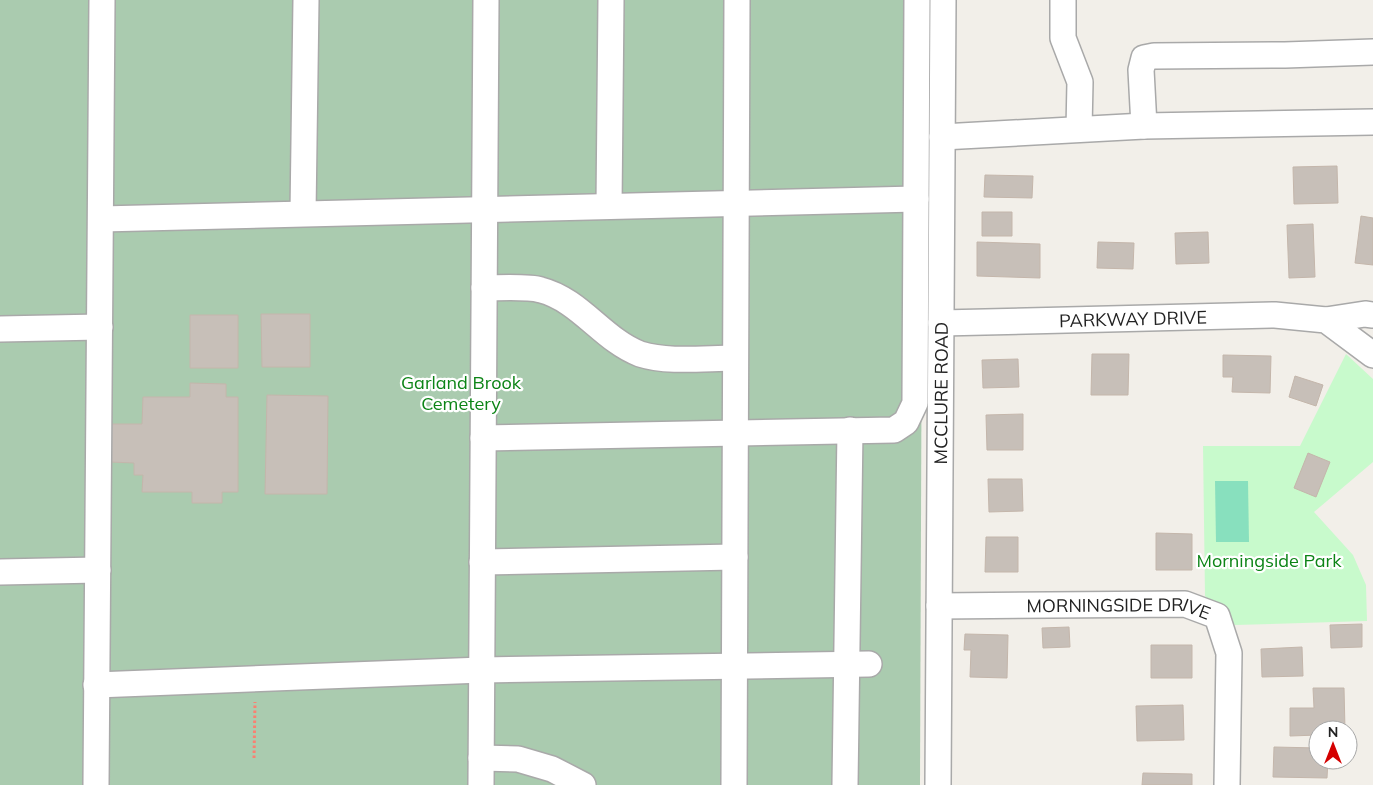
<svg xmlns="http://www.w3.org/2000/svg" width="1373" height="785" font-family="Mulish,sans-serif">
<rect width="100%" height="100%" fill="#f2efe9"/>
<path fill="#aacbaf" d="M0,0H923L920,785H0Z"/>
<path fill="#c8facc" d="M1346,354L1373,379V462L1314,512L1353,555L1366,585L1367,621L1235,625L1205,596L1203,446H1300Z"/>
<path fill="#88e0be" d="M1215,481H1248L1249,542H1216Z"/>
<path fill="#c7bfb8" stroke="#c4b6ab" d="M1337,166L1338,203L1294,204L1293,167Z
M985,175L1033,176L1032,198L984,197Z
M982,212H1012V236H982Z
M1361,216L1373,218V265L1355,263Z
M1313,224L1315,277L1289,278L1287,225Z
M1208,232L1209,263L1176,264L1175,233Z
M977,242L1040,244V278L977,276Z
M1098,242L1134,243L1133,269L1097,268Z
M261,314H310V367H262Z
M190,315H238V368H190Z
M1092,354H1129L1128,395H1091Z
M1223,355L1271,356L1270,393L1232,392L1233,377H1223Z
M1018,359L1019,387L983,388L982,360Z
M1295,376L1323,385L1316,406L1289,397Z
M190,383L226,384V397H238V492H222V503H192V492H142L143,475H134V463L110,462V424H142L143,397H190Z
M267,395L328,396L327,494H265Z
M1023,414V450H987L986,415Z
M1308,453L1330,462L1316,497L1294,488Z
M988,479H1022L1023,511L989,512Z
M1156,533L1192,534V570H1156Z
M986,537H1018V572H985Z
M1362,624V647L1331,648L1330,625Z
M1069,627L1070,647L1043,648L1042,628Z
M965,634L1008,635L1007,678L970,677L971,650H964Z
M1151,645H1192V678H1151Z
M1302,647L1303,676L1262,677L1261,649Z
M1313,688H1344L1345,730H1318V735L1290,736V708H1314Z
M1183,705L1184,740L1137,741L1136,706Z
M1274,747L1318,748V760H1328L1327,778L1273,777Z
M1143,773L1192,774V785H1142Z"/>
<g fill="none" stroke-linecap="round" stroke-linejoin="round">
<g stroke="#a9a9a9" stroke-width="28">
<g id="minor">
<path d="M1063,0V38L1080,82L1079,129"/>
<path d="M1144,126L1141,70L1144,58L1154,56L1285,55L1373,52"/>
<path d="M942,137L1144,126L1373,122"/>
<path d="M609,206L611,0"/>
<path d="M303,213L306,0"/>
<path d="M101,219L916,199"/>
<path d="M484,288C500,288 527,286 541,290C580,300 603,340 640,354C668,363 706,358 735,358"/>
<path d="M1326,320L1365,314L1373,315"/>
<path id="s1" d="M941,323L1275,315L1326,320L1373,355"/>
<path d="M0,329L100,327"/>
<path d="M483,438L894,430L906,422L915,403L917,0"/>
<path d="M482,562L735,557"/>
<path d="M0,572L98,570"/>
<path id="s2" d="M939,606L1185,604L1217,616L1229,653L1227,785"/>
<path d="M96,685L482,670L869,664"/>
<path d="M481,758L518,759L552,769L583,785"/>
<path d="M96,785L102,0"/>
<path d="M481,785L486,0"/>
<path d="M734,785L737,0"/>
<path d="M845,785L850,430"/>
<path id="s3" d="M938,785L943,0"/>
</g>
</g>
<path stroke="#fa8072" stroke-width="3" stroke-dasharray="2.5 2.5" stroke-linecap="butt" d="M254,758L255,702"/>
<use href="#minor" stroke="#fff" stroke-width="25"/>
</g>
<g text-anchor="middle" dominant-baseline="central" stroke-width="4.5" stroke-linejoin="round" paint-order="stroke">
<g font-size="18" fill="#222" stroke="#fff">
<text stroke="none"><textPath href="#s1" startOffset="192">PARKWAY DRIVE</textPath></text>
<text stroke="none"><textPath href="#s3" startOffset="392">MCCLURE ROAD</textPath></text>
<text stroke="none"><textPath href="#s2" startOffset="180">MORNINGSIDE DRIVE</textPath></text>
</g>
<g font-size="18" fill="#0c8416" stroke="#fff">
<text x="461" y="382">Garland Brook<tspan x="461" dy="21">Cemetery</tspan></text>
<text x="1269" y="560">Morningside Park</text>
</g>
</g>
<g transform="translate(1333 745)"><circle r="24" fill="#ffffff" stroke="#a7a7a7"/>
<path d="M0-4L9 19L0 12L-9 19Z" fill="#d40000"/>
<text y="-8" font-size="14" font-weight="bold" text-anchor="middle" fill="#222222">N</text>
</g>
</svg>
